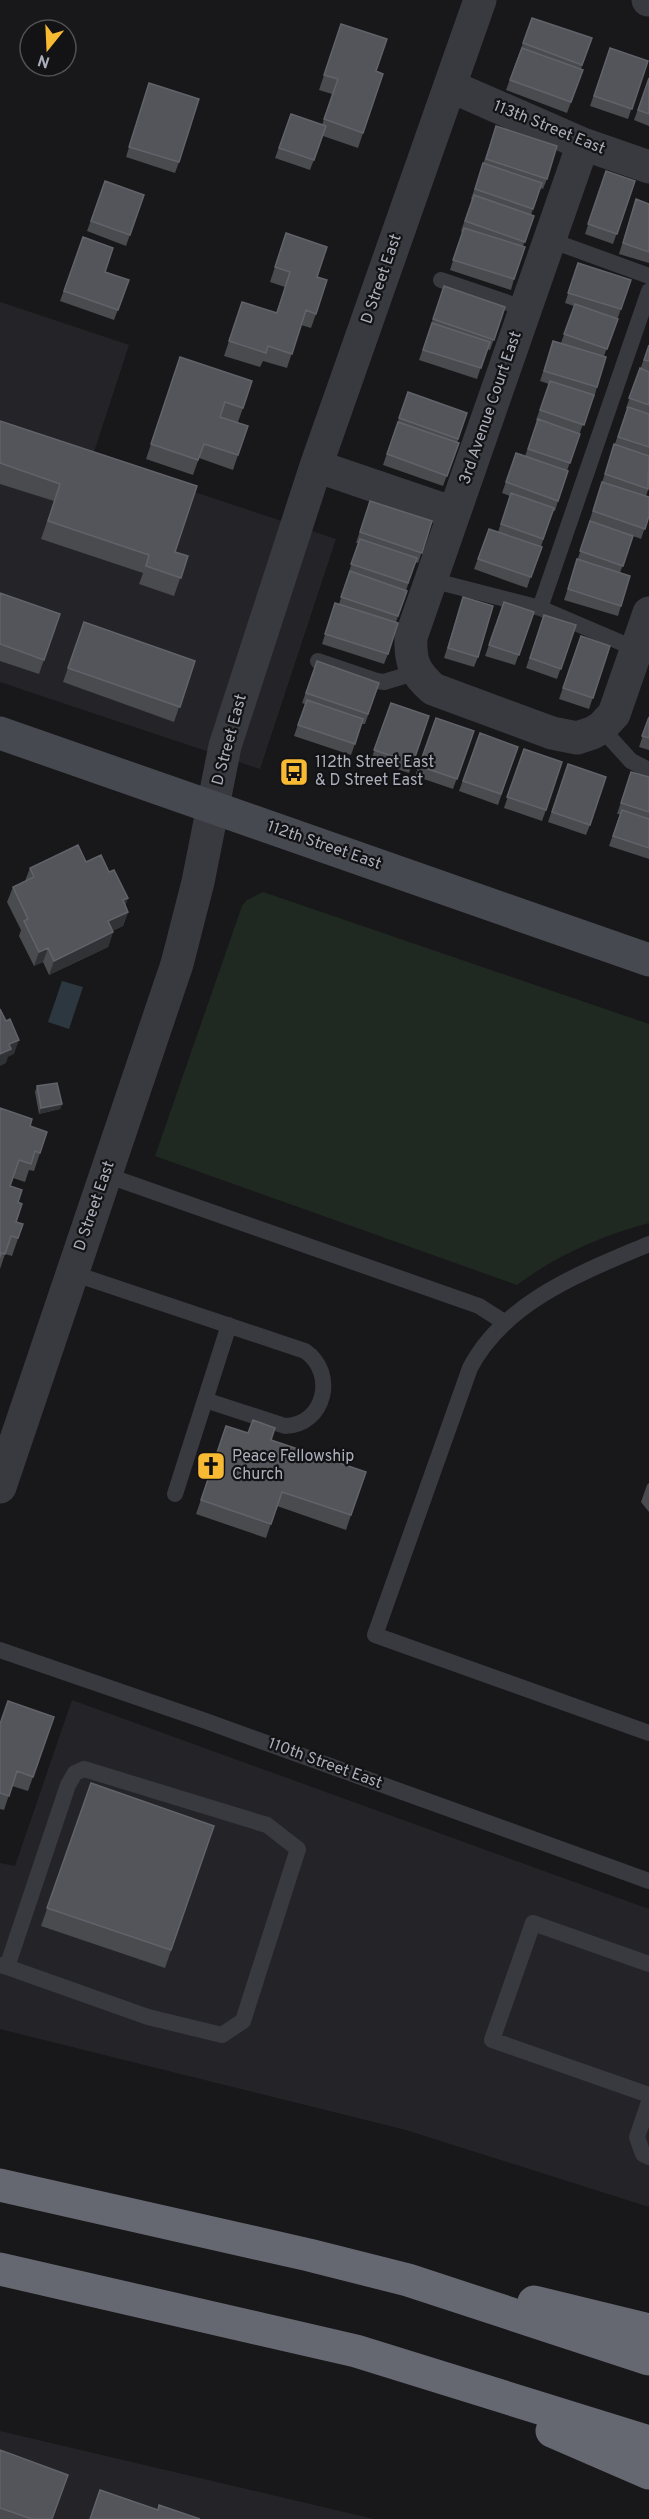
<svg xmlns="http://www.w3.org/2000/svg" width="649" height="2519" font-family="Overpass,sans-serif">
<rect width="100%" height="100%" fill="#18181a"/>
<path fill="#242428" d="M0,302L129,345L92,458L336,539L260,769L0,682Z
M72,1700L649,1909V2207L406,2130L0,2029V1863L15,1866Z
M0,2431L374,2519H0Z"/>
<path fill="#202921" d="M263,892L649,1024V1223C601,1236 557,1255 517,1285L155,1156L242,906L247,900Z"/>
<path fill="#2d373f" d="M62,981L83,987L69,1029L48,1022Z"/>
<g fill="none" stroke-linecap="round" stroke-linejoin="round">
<path stroke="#393a40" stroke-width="16" d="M550,240L649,276
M441,280L526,309
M431,580L540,608L636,649
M540,608L649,291
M318,661L377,681L384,682L417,672
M601,728L631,761L649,770
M106,1175L479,1306L504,1322
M649,1244C583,1272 505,1301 470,1368L375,1635L649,1733
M72,1273L305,1351C337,1373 325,1425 285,1426L205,1400
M175,1494L229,1325
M0,1650L203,1720L649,1881
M649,1964L533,1923L492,2040L649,2095
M0,1965L7,1967L148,2017L222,2035L243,2021L298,1849L267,1825L84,1769L75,1773L68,1785L7,1967
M649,2102L637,2137L643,2154L649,2157"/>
<path stroke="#393a40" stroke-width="33" d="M648,0H649
M450,86L583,144L649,167
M583,144L411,637C410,662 414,672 433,689L552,733L577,738L592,733L601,728L614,714L649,613
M316,466L454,513
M0,1487L177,964L198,882L225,746L316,466L480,0"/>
<path stroke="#474950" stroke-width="33" d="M0,733L649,960"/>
<path stroke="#656871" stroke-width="33" d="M0,2185L309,2255L408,2280L649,2359
M0,2269L356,2351L649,2442
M534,2302L649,2330
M552,2431L649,2473"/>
</g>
<path fill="#494b4f" d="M532,18L592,38L581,69L583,70L567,113L506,90Z
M341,24L376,71L383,74L358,148L323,136L310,170L275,158L291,114L322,125L332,94L319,90Z
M610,48L648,61L628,119L590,106Z
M649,78V126L634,120Z
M149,83L179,162L175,173L126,157Z
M496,126L547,179L543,189L540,188L531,215L534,216L523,246L511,290L450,270L462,232L461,231L472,199H471Z
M606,171L635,181L613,244L585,234Z
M105,181L144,195L126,246L87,231Z
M636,199L649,204V263L619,254Z
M286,233L317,277L316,314L311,328L301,325L287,368L263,361L260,367L224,356L242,302L276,313L285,287L270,282Z
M83,237L105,272L129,280L114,320L60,301Z
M578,263L621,309L604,356L597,387L594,398L593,397L579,435L567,471L555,511H553L527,588L474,569L489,529L498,532L510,496L502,493L516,453L525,456L538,421L536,420L549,384L540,381L553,341L561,343L574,306L565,303Z
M444,286L505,307L490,350L487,349L477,379L419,360Z
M649,345V487L646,496L649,516L641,539L633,536L620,573L621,606L618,616L564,600L590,522H589L611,455L627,409L626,408Z
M175,372L243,408L238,422V455L233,470L199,458L193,475L146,459Z
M408,392L467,413L457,443H459L443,486L383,465Z
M0,421L175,552L188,556L174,596L139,584L143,573L41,539L54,501L0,484Z
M370,501L432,521L418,563L415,562L406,591H407L396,622L388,654L384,664L322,644L335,603L339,604L348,575L358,543H356Z
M0,593L60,614L39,674L0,661Z
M463,597L478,657L474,667L444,658Z
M504,602L534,612L515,665L485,656Z
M544,615L576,625L557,679L526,668Z
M84,622L195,661L174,722L63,682Z
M581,636L610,646L589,709L559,699Z
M317,661L379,683L365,724H362L351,755L294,736L305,704L302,703Z
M391,703L429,716L409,773L371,760Z
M649,717V750L639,747Z
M436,718L474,731L453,789L415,776Z
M480,733L518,747L498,805L459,791Z
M524,749L546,810L542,821L504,808Z
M568,764L590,825L586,835L548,822Z
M631,772L649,777V859L609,846L620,814H617Z
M86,862L128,898L125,906L128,912L123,926L112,931L113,932L108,947L49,975L43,962L34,966L19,936L21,930L7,902L13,887L25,881L30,868Z
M37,1086L62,1104L60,1109L39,1114L35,1092Z
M0,1108L30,1126L47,1132L34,1171L29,1170L25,1182L13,1178L10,1186L18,1202L16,1222L23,1224L12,1256L5,1254L0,1269Z
M226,1426L271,1440L351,1515L346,1530L277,1506L266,1538L196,1514Z
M649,1483V1512L641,1502L647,1485Z
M54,1717L28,1791L12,1786L4,1810L0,1809V1723Z
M91,1783L214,1826L165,1968L41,1926Z
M0,2450L52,2519H0Z"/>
<path fill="#313235" d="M128,898L122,913L123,900Z
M128,912L123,926L102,936L108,921Z
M113,932L108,947L49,975L54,961Z
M48,948L43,962L34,966L39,952Z
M19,1040L14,1054L8,1057L6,1063L0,1066V1054L9,1044Z
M62,1104L60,1109L39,1114L41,1108Z"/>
<path fill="#54555b" stroke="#61636a" stroke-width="1.5" d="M532,18L592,38L582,65L523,43Z
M341,24L387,39L376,71L383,74L363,133L324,119L338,79L324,75Z
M522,48L583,70L571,102L510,80Z
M610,48L648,61L632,109L594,96Z
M649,78V114L638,110Z
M149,83L199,99L179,162L129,147Z
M291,114L326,126L314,160L279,148Z
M496,126L557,146L547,179L486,159Z
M483,163L542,183L533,209L475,189Z
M606,171L635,181L617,234L588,224Z
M105,181L144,195L130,235L91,221Z
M474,195L534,216L525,242L465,221Z
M636,199L649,204V252L623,243Z
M464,228L525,247L514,279L453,260Z
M286,233L327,247L317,277L327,280L316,314L306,310L292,354L268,346L266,353L229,341L242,302L277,313L290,272L275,267Z
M83,237L113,248L105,272L129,280L118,310L64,291Z
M578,263L631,280L621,309L568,293Z
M444,286L505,307L494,340L433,319Z
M575,304L618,319L607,349L564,334Z
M432,323L490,342L481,368L423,350Z
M553,341L606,357L597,387L544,371Z
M649,345V361L644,360Z
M180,357L252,381L243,408L225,402L220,417L248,426L238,455L204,444L198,460L151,444Z
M640,368L649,372V405L629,398Z
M550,381L594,395L584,425L540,410Z
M408,392L467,413L458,439L399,418Z
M628,407L649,414V447L618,437Z
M538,419L580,434L570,463L528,449Z
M0,421L197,486L175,552L188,556L181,578L146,566L149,555L48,521L60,484L0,463Z
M398,422L459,443L447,476L387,454Z
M614,444L649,456L648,489L605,474Z
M516,453L568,471L558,501L506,482Z
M602,482L649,497V516L645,529L593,511Z
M511,493L554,508L543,539L501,524Z
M370,501L432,521L422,553L360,532Z
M590,521L633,536L623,566L580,551Z
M489,529L542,547L531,577L478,559Z
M360,539L417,558L408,583L351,564Z
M577,559L630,576L621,606L568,589Z
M350,571L407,591L398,616L341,597Z
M0,593L60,614L44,660L0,644Z
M463,597L493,606L478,657L448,648Z
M504,602L534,612L519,655L489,645Z
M335,603L398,623L388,654L325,634Z
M544,615L576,625L561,669L530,658Z
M84,622L195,661L180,707L68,668Z
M581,636L610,646L593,698L563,688Z
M317,661L379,683L368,714L306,693Z
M307,700L363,719L355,744L298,725Z
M391,703L429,716L413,763L374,750Z
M649,717V738L642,736Z
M436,718L474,731L457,779L419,766Z
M480,733L518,747L501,794L463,781Z
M524,749L562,762L546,810L507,797Z
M568,764L606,777L590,825L552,812Z
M631,772L649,777V812L621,803Z
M622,810L649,819V848L613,836Z
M78,845L86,862L101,855L109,872L114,870L128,898L123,900L128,912L108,921L113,932L54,961L48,948L39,952L24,921L28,919L13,887L34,877L30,868Z
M0,1009L6,1021L10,1019L19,1040L9,1044L11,1049L0,1054Z
M57,1083L62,1104L41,1108L37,1086Z
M0,1108L32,1119L30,1126L47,1132L40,1153L35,1151L31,1164L19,1160L10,1186L22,1190L18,1202L22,1204L16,1222L23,1224L18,1238L11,1236L5,1254L1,1253L0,1257Z
M253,1420L275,1428L271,1440L366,1472L351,1515L282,1492L271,1524L201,1500L226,1426L248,1433Z
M8,1701L54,1717L33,1777L17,1771L9,1796L0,1793V1724Z
M91,1783L214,1826L171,1950L47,1908Z
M0,2450L68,2475L52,2519H32L0,2508Z
M100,2490L158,2510L159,2505L200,2519H90Z"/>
<defs>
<g id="bus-square" transform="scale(1.5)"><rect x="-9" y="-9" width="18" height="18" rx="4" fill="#f8ba32" stroke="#131315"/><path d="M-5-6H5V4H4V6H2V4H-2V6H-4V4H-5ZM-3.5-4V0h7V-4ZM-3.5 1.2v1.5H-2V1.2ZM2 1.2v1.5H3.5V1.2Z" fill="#111"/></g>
<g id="church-square" transform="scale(1.5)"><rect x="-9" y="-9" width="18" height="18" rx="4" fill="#f8ba32" stroke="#131315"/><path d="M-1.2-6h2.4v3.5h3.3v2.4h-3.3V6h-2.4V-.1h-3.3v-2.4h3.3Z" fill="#111"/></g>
</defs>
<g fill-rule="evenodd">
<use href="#bus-square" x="294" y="772"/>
<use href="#church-square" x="211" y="1466"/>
</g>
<g text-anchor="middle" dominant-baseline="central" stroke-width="4.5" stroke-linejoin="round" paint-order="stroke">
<g font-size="16" fill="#aaafbb" stroke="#131315">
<text transform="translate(549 128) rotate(22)">113th Street East</text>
<text transform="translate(382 279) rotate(-71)">D Street East</text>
<text transform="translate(491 408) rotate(-71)">3rd Avenue Court East</text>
<text transform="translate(230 740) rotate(-75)">D Street East</text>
<text transform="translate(324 846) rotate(19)">112th Street East</text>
<text transform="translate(95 1206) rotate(-71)">D Street East</text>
<text transform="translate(325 1764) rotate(20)">110th Street East</text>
</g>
<g font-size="16" fill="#aaafbb" stroke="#131315" text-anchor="start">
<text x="315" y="763">112th Street East<tspan x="315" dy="18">&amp; D Street East</tspan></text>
<text x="232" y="1457">Peace Fellowship<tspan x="232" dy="18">Church</tspan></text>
</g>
</g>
<g transform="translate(48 48) rotate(198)"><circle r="28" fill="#131315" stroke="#4f5157" stroke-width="1.5"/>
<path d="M0-4.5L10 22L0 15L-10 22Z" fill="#f8ba32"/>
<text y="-9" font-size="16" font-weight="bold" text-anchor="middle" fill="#aaafbb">N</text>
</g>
</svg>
